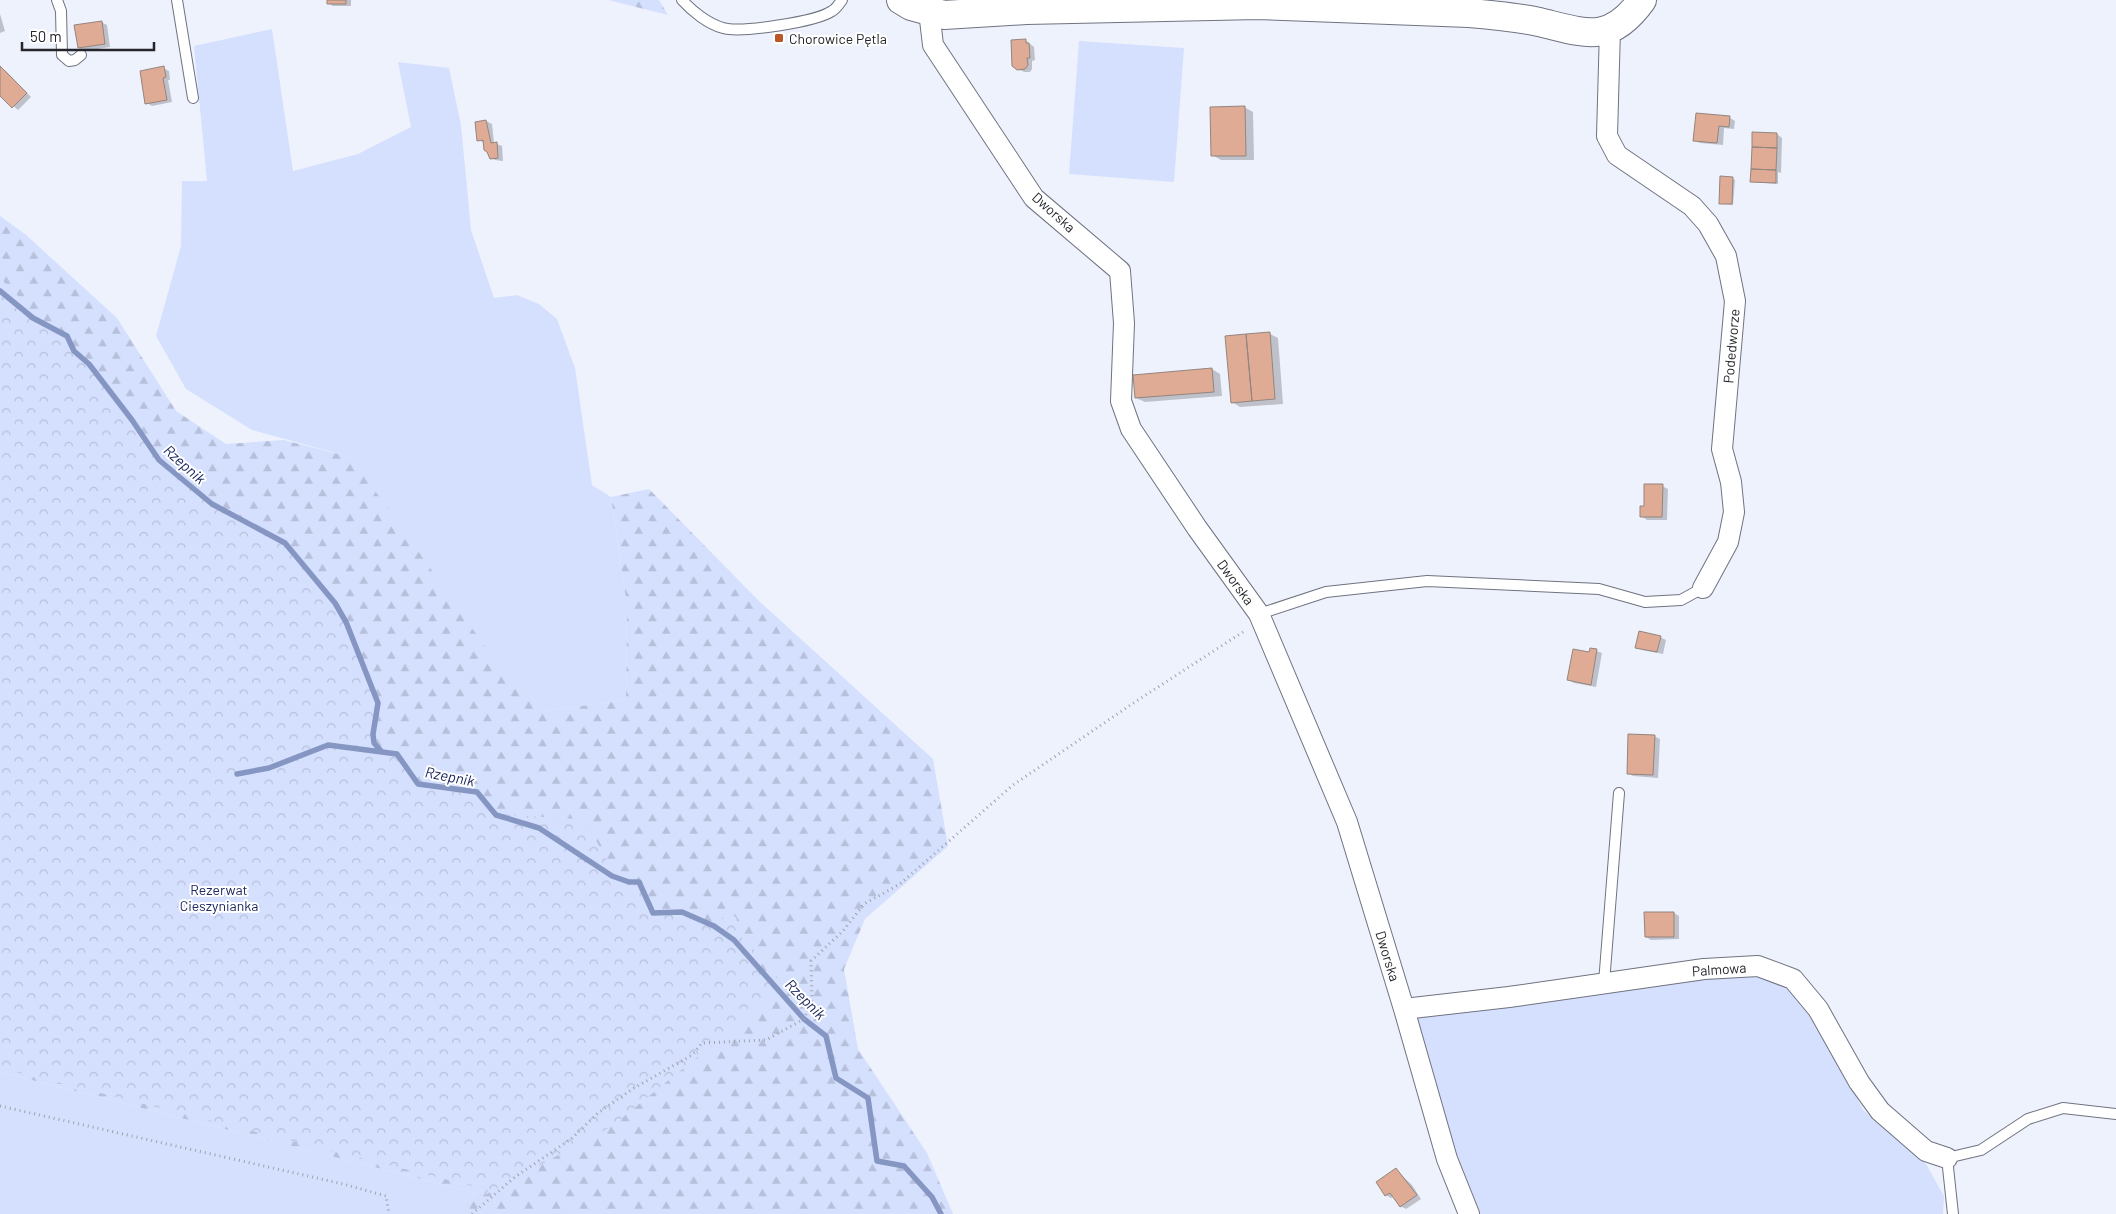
<svg xmlns="http://www.w3.org/2000/svg" width="2116" height="1214" font-family="Barlow,sans-serif">
<defs>
<pattern id="forest-firs" width="22" height="20" patternUnits="userSpaceOnUse" patternTransform="scale(1.25)"><rect width="22" height="20" fill="#d5e0fe"/><path d="M5 1l3.5 6h-7zM16 11l3.5 6h-7z" fill="#b7c0da"/></pattern>
<pattern id="park-crowns" width="20" height="18" patternUnits="userSpaceOnUse" patternTransform="scale(1.25)"><rect width="20" height="18" fill="#d5e0fe"/><path d="M2 6a3 3 0 1 1 6 0M12 15a3 3 0 1 1 6 0" fill="none" stroke="#b7c0da"/></pattern>
</defs>
<rect width="100%" height="100%" fill="#eef2fd"/>
<path fill="#d5e0fe" d="M272,29L293,171L358,154L411,127L398,62L449,68L461,125L471,230L494,298L517,295L539,304L557,319L575,368L592,485L611,497L627,606L626,700L545,711L497,664L350,457L252,430L186,389L156,336L181,246L182,181H207L194,46Z
M1079,41L1184,48L1174,182L1069,174Z
M1745,973L1772,977L1802,995L1824,1033L1863,1110L1926,1164L1944,1196L1943,1214H1479L1442,1126L1414,1019L1420,1012Z
M0,1072L476,1193L450,1214H0Z"/>
<path fill="url(#forest-firs)" d="M608,0H659L668,15Z
M0,216L25,234L117,318L176,411L226,444L284,440L350,457L403,529L497,664L545,711L626,700L627,606L611,497L649,489L759,601L933,759L948,846L865,919L844,969L858,1049L927,1153L953,1214H450L476,1193L0,1072Z"/>
<path fill="url(#park-crowns)" d="M0,278L24,302L33,318L67,335L74,351L90,364L132,420L159,460L212,504L285,543L335,602L346,622L378,703L373,730L375,743L384,752L397,754L418,782L480,792L498,814L577,819L587,823L615,876L628,881H639L645,889L651,911H682L711,923L728,915L736,917L741,937L756,952V968L781,980L779,991L612,1126L485,1195L488,1190L0,1068Z"/>
<path fill="#0003" d="M328,0H351V6H333L328,3Z
M0,14L5,31L0,33Z
M101,22L107,25L110,47L85,51L79,48Z
M1025,40L1034,47L1035,60L1032,61V69L1030,72H1024L1018,69Z
M0,68L6,71L31,97L18,110L0,94Z
M163,68L169,71L170,80H168L172,102L152,106L147,103Z
M1244,107L1253,112L1254,160H1221L1212,155Z
M1730,118L1735,121L1734,129L1724,128L1723,145L1700,143L1695,140Z
M486,121L492,124L494,143L502,146L503,161L495,160L489,157L485,143L478,140Z
M1753,134H1777L1782,138L1781,173L1778,172V184L1752,182Z
M1732,178L1735,180L1733,205L1723,204L1720,203Z
M1270,334L1278,338L1283,404L1240,407L1232,402Z
M1212,369L1220,374L1222,396L1145,402L1136,398Z
M1662,486L1668,489L1667,520H1647L1641,516Z
M1660,637L1666,640L1663,654L1642,650L1637,647Z
M1591,649L1602,653L1596,687L1574,683L1569,680L1590,653Z
M1654,736L1660,739L1658,778L1633,776L1628,773Z
M1674,913L1679,916V939L1651,940L1646,937Z
M1396,1170L1412,1185L1421,1199L1406,1209L1400,1206L1394,1196L1391,1198L1386,1195Z"/>
<g fill="none" stroke-linecap="round" stroke-linejoin="round">
<path stroke="#8696c3" stroke-width="5.5" d="M0,291L33,318L67,336L74,351L89,364L132,420L159,460L212,504L285,543L335,603L346,622L378,703L373,734L374,743L382,752L397,754L418,784L477,792L496,815L539,828L612,876L629,882H639L653,913L682,912L714,926L734,940L804,1019L826,1036L836,1078L868,1098L877,1161L904,1166L932,1197L941,1214
M237,774L269,768L328,745L382,752"/>
</g>
<path fill="#e0ab95" stroke="#93857f" d="M327,0H346V4H327Z
M102,21L105,44L78,48L74,25Z
M1026,39V43H1029L1030,58H1027L1028,65L1025,69L1017,70L1012,66L1011,40Z
M0,66L27,93L12,108L0,96Z
M164,66L166,77L163,78L167,100L145,104L140,71Z
M1245,106L1246,156H1211L1210,107Z
M1696,113L1730,116L1729,127L1719,126L1717,143L1693,141Z
M486,120L491,143L497,142L498,158L490,159L487,152L484,150L483,140L477,141L475,122Z
M1752,132L1777,133V148L1752,147Z
M1752,147L1777,148L1776,170L1751,169Z
M1751,169L1776,170V183L1750,182Z
M1720,176L1733,177L1732,204H1719Z
M1270,332L1275,399L1252,401L1246,334Z
M1246,334L1252,401L1231,403L1225,336Z
M1212,368L1214,392L1135,398L1133,375Z
M1644,484H1663L1662,517H1640V506H1644Z
M1639,631L1661,636L1657,652L1635,648Z
M1590,648L1597,649L1591,685L1567,680L1573,649L1589,652Z
M1628,734L1655,735L1653,775L1627,774Z
M1644,912H1674V937H1645Z
M1396,1168L1417,1195L1400,1207L1390,1193L1385,1196L1376,1182Z"/>
<g fill="none" stroke-linecap="round" stroke-linejoin="round">
<g stroke="#6f7380" stroke-width="12">
<path id="lane" d="M57,0L61,11L62,55L69,61L75,60L81,55
M177,0L193,98
M682,0C692,11 708,24 723,28C741,33 816,22 832,11C836,9 839,4 842,0
M1259,614L1326,592L1427,581L1599,589L1645,602L1681,600L1703,588
M1604,983L1619,793
M1953,1214L1947,1158L1981,1150L2028,1119L2063,1108L2116,1114"/>
</g>
<g stroke="#6f7380" stroke-width="22">
<path id="street" d="M929,11L933,45L1034,198L1120,271L1124,323L1121,401L1131,429L1197,528L1259,614L1347,822L1404,1009L1447,1159L1469,1214
M1610,29L1607,136L1617,155L1692,206L1708,224L1726,256L1735,301L1722,449L1731,482L1734,512L1728,542L1703,588
M1404,1009L1509,997L1704,969L1758,966L1793,979L1818,1009L1859,1082L1880,1111L1926,1151L1947,1158"/>
</g>
<g stroke="#6f7380" stroke-width="30">
<path id="secondary" d="M901,0L911,6L944,15L1026,10L1258,5L1469,13C1493,15 1516,17 1539,22C1585,33 1610,45 1642,0"/>
</g>
<path stroke="#9fa2ab" stroke-width="3" stroke-dasharray="1 4" stroke-linecap="butt" d="M0,1106L343,1184L386,1196L389,1214
M472,1214L515,1177L571,1139L598,1113L634,1088L692,1055L702,1043L766,1040L804,1019L812,1000L811,961L843,931L864,904L900,884L1013,785L1135,702L1246,630"/>
<use href="#lane" stroke="#fff" stroke-width="10"/>
<use href="#street" stroke="#fff" stroke-width="20"/>
<use href="#secondary" stroke="#fff" stroke-width="28"/>
</g>
<rect fill="#bb5625" stroke="#fff" stroke-width="2" x="774" y="33" width="10" height="10" rx="2.5"/>
<g text-anchor="middle" dominant-baseline="central" stroke-width="4" stroke-linejoin="round" paint-order="stroke">
<g font-size="14" fill="#24262b" stroke="#fff" text-anchor="start">
<text x="789" y="38">Chorowice Pętla</text>
</g>
<g font-size="14" fill="#24262b" stroke="#fff">
<text transform="translate(1054 212) rotate(42)">Dworska</text>
<text transform="translate(1731 346) rotate(-85)">Podedworze</text>
<text transform="translate(1236 582) rotate(54)">Dworska</text>
<text transform="translate(1388 956) rotate(73)">Dworska</text>
<text transform="translate(1719 969) rotate(-4)">Palmowa</text>
</g>
<g font-size="14" fill="#1d2961" stroke="#fff">
<text x="219" y="889">Rezerwat<tspan x="219" dy="16">Cieszynianka</tspan></text>
</g>
<g font-size="15" font-style="italic" fill="#172359" stroke="#fff">
<text transform="translate(185 464) rotate(42)">Rzepnik</text>
<text transform="translate(450 776) rotate(11)">Rzepnik</text>
<text transform="translate(806 999) rotate(45)">Rzepnik</text>
</g>
</g>
<path d="M22 42v8h132v-8" fill="none" stroke="#24262b" stroke-width="2.5"/>
<text x="30" y="42" font-size="15" fill="#24262b" stroke="#ffffff" stroke-width="4" paint-order="stroke">50 m</text>
</svg>
